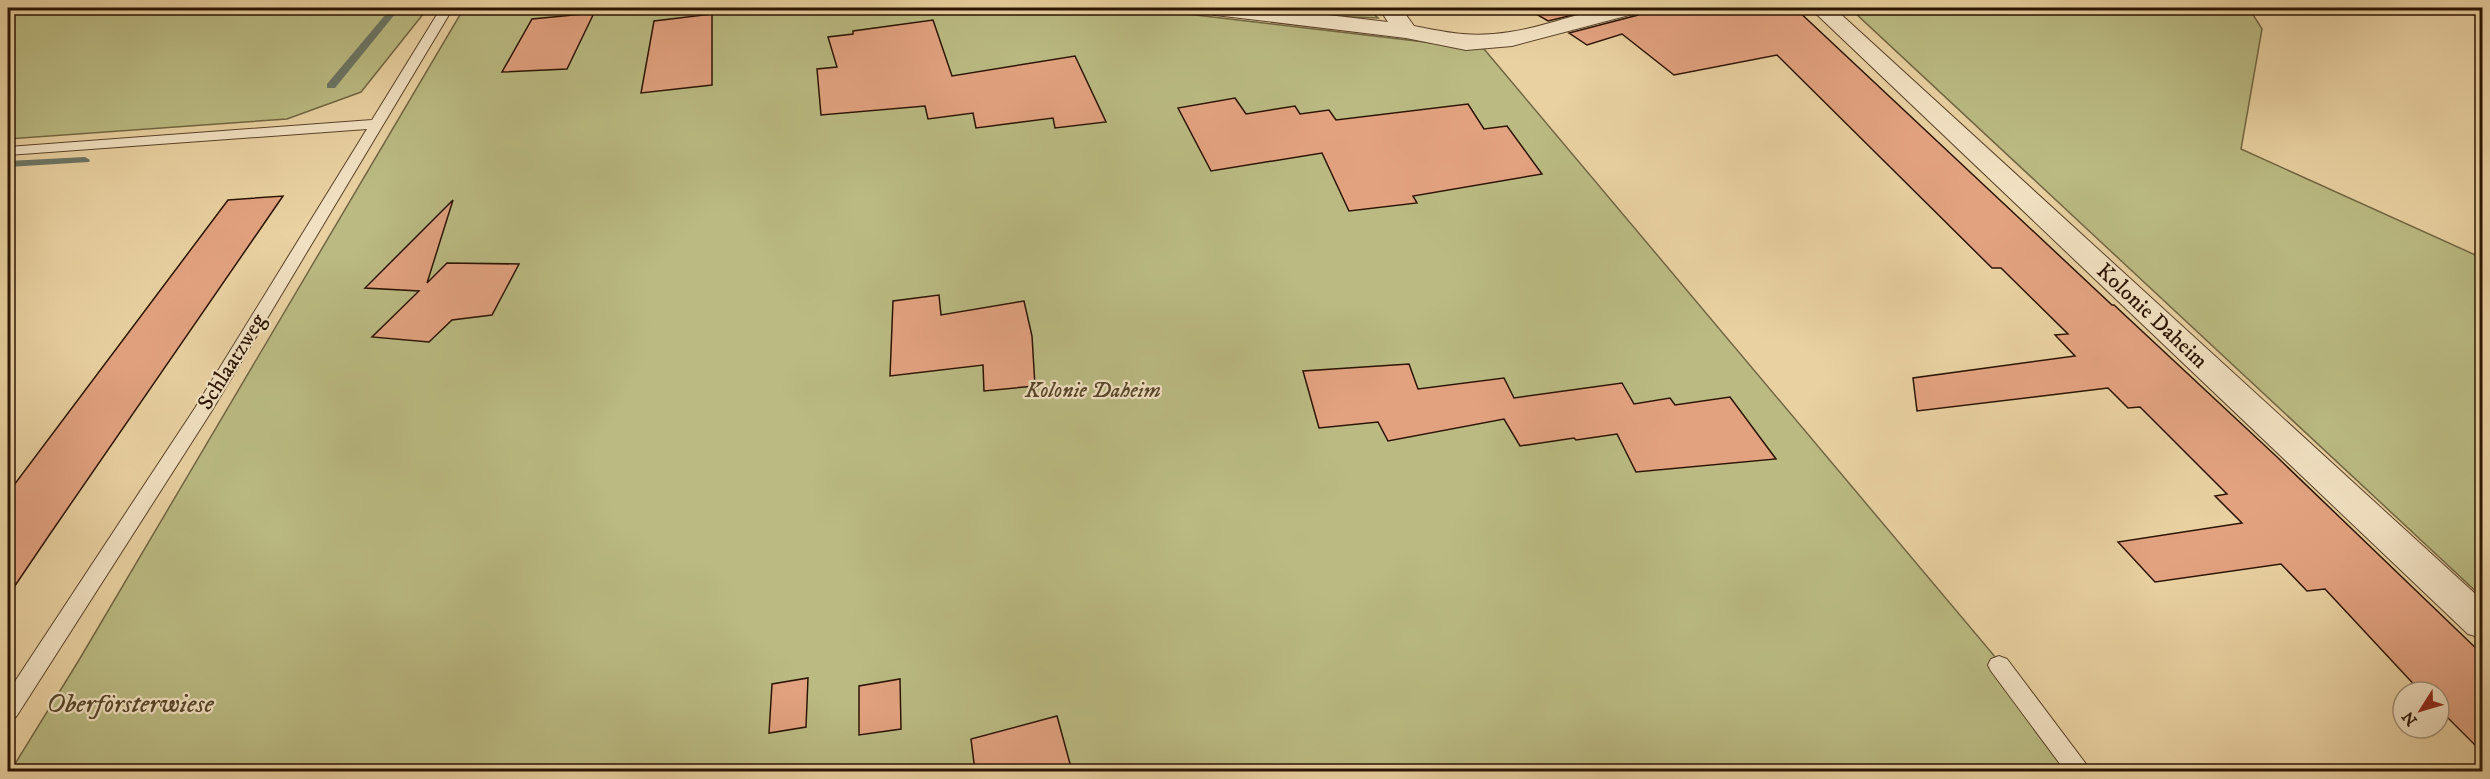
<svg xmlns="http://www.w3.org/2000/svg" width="2490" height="779" font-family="'IM FELL DW Pica',serif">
<rect width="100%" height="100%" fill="#e9d1a1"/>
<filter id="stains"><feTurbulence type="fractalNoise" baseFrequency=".00333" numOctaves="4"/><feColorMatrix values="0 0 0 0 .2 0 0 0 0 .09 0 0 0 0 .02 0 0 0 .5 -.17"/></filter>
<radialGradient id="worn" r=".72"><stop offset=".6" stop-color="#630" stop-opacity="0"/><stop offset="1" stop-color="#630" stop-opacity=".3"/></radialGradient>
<path fill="#baba82" stroke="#726742" stroke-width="1.5" d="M8,8H428L361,92L287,119L8,139Z
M464,8H1136L1484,49L2091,771L10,772L79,660Z
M1252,8H1367L1378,18L1326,16Z
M1852,8H2249L2262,29L2241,149L2482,258V597L1853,11Z"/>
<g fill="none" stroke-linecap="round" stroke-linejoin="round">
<path fill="#6c7665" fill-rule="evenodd" d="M391,8H400L335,88H327V84Z
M85,157L90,160L89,162L8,167V161Z"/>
</g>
<path fill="#e2a280" stroke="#2b1403" stroke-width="1.5" d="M1526,8H1602L1548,21Z
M1642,8H1795L2112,305H2114L2276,456L2482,654V752L2439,709V692H2421L2325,589L2307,591L2281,564L2155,582L2118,542L2242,523L2215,496L2227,494L2140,407L2128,408L2108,388L1917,411L1913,378L2075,356L2055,335L2068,334L2001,268H1992L1777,55L1674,75L1622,34L1587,45L1569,33L1638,15Z
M594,13L567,69L502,72L532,19Z
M712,14V85L641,93L654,21Z
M933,20L952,76L1075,56L1106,122L1055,128L1053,118L976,128L973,113L928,119L925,106L821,115L817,69L837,67L828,37L853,34V31Z
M1235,98L1246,114L1295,106L1300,114L1329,110L1336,120L1468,104L1484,129L1507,126L1542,174L1413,196L1417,203L1349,211L1322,153L1211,171L1178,108Z
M283,196L50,534L8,596V493L228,200Z
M453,200L427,283L447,263L519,264L492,315L452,320L429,342L372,337L419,291L365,288Z
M939,295L941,315L1024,301L1032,336L1035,386L984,391L983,365L890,376L893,301Z
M1409,364L1418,389L1504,378L1514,398L1622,383L1634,404L1670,398L1675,405L1730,397L1776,459L1636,472L1617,434L1576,440L1574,438L1520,446L1504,419L1388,441L1378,422L1319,428L1303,371Z
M808,678L806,727L769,733L772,684Z
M900,679L901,729L859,735V686Z
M1057,716L1072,771H975L971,739Z"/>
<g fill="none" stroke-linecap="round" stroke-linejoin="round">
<g stroke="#5a432a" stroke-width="2">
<path id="lane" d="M441,8H453L211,412L16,717L8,719V692L195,408L367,129L8,155V147L372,120Z
M2462,8H2477L2482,10V19Z
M1999,656L2007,659L2092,772H2066L1991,671L1988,665L1991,659Z"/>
</g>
<g stroke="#5a432a" stroke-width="2">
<path id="street" d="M1204,8H1267L1388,22L1379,8H1401L1414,26C1450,33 1472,38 1510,32C1554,26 1595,3 1640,8L1637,13L1512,46L1466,50L1406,38L1215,15L1207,13Z
M1810,8H1834L2482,600V638L2468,634Z"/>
</g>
<use href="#lane" fill="#f1e1c2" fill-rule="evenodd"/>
<use href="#street" fill="#f1e1c2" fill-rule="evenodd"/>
</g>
<g text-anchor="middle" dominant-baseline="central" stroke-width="4.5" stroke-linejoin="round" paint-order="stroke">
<g font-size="22" fill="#2b1403" stroke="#f1e1c2">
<text transform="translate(2152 316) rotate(43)">Kolonie Daheim</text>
<text transform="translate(232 362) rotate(-58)">Schlaatzweg</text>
</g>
<g font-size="22" font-style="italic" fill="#564629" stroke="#f1e1c2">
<text x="1093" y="390">Kolonie Daheim</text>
</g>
<g font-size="27" font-style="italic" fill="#564629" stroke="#f1e1c2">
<text x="130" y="704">Oberförsterwiese</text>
</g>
</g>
<rect width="2490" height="779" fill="none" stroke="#e9d1a1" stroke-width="30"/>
<rect x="9" y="9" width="2472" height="761" fill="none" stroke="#2b1403" stroke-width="3"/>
<rect x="15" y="15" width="2460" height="749" fill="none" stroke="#2b1403" stroke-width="1.5"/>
<g transform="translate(2421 710) rotate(233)"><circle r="28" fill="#f1e1c2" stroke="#a28f76" stroke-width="1.5"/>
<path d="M0-4.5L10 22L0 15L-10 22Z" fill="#8f2418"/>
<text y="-9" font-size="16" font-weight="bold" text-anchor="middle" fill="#2b1403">N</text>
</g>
<rect width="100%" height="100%" filter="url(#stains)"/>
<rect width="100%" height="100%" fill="url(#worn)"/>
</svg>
